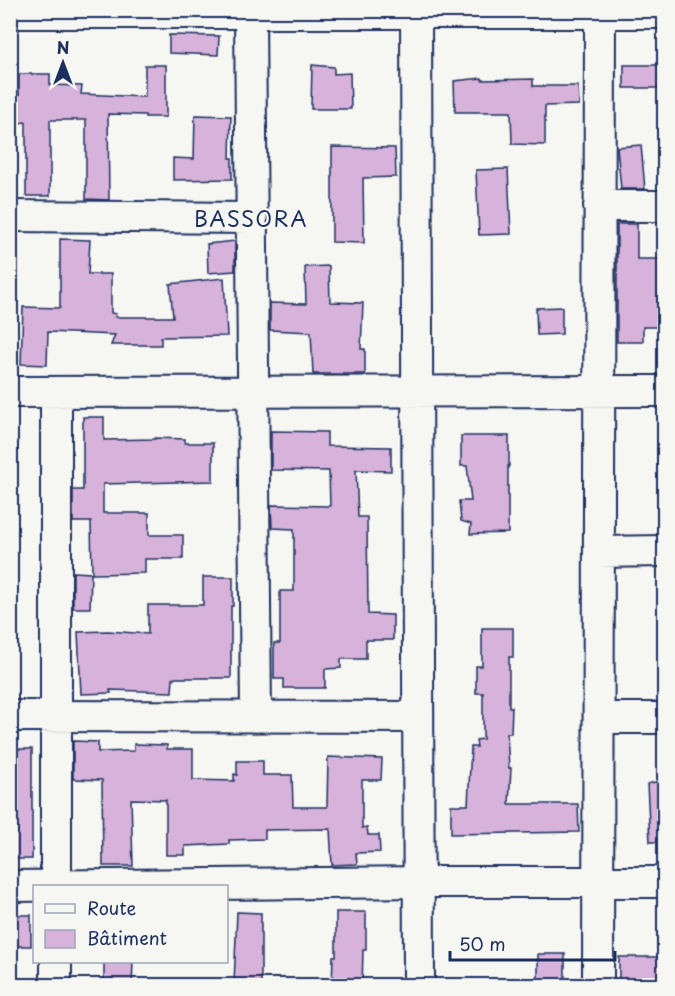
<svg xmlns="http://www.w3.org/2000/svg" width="675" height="996" font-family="'Playpen Sans',sans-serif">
<rect width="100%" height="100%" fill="#f6f6f2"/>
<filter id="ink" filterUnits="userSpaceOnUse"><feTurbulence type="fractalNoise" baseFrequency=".0167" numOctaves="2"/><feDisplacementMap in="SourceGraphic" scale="12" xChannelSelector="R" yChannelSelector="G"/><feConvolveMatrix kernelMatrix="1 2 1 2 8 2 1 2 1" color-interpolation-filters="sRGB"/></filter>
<g filter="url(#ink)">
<path fill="#d7b2db" stroke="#1b2f5e" stroke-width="1.5" d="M169,35L219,36L218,55L169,53Z
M145,65H166V117H145V115L108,114L109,200L86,199V120H50V196H26V122L10,124V95H19V74H50V85L82,86L81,94L145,97Z
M312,65L334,67V74L350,73L351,109H311Z
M624,65H664V88H624Z
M482,78V80L533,79V86H578L579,105L545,106V145L512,144L511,112H455L454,81Z
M195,115L231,116L230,158H232V179L173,180V158L194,159Z
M641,145L645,189H621L617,147Z
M332,147L395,148L396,177L363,178L364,243L332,242Z
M508,169L511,234L479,235L476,170Z
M617,224H637V259H664V327H643V342H617Z
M60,239L90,240L88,274H111V313L116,314L115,317H173L170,284L224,278L227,336L161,337V345H111L115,335L48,332L47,365L21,364L23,307L60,308Z
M235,241V271L208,273L207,244Z
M329,266L330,302L363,303L361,349H365V374H313L311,332L270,330V303L306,304L305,267Z
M562,307V334L537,335L536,308Z
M83,417H104V440L155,439V438L185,439V443H213V481L103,484V513H149V535H183V559H145V573L92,574L91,522H73V490H83Z
M271,431L327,432V446L391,447V471L356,470L358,517H367L368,614L393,615V640H366V659H341V668L325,669V688H284V679H274V643H280V591H294V529L272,528L271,505L330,506L329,471L271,470Z
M461,436H509V466H508V533L470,534L471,524L461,521L459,501H471L467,466H461Z
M73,572L91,573L90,608H73Z
M203,577H233V606H231V678H173L172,692L110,690L111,693L81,694L78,632L108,631L148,634V605H203Z
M482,628H513V657H509V707H512L511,733H507L509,768H511L509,804H578L579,832L451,834V805H468L471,747H477L476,740L483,739V693H476V666H482Z
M73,741L98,742V752L134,751V744L167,745V749H193V780L234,781V774L237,775V761H263V775H292L293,807H327L328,757L382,759L381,780H362V828L367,827L368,835H379L380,852L356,853L357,864L332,865L330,829L265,830V839L229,840V844L185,846V855H166V800L131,799L133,866H103L102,780L73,779Z
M10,749H32V859H10Z
M664,780V842H650L647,784Z
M237,912L261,913V985L234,984Z
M336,912H366V950H363L362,986H332L333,956H336Z
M10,915H31V946H10Z
M538,954H565V980L538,979Z
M619,957H664V986H619Z
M104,962H133L132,986H104Z"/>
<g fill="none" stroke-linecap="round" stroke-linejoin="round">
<g stroke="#1b2f5e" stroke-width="34">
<path id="minor" d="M416,10L419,986
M10,13H664
M250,13L256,717
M599,206H664
M10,216L251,218
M10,392L664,391
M599,552L664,551
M10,716L418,717
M599,718H664
M10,886L424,882H664
M56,886V392
M56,962V986
M598,986L600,13"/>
</g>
<use href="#minor" stroke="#f6f6f2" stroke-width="30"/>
</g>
</g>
<g text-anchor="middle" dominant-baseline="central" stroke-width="4.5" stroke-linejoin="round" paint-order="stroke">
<g font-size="21" letter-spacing="1.5" fill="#1b2f5e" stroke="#f6f6f2">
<text x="251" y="218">BASSORA</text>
</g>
</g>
<rect width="675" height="996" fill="none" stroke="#f6f6f2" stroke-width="36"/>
<rect x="18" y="18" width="639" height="960" fill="none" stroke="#1b2f5e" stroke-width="2" filter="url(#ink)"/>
<rect x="33" y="885" width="195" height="78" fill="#f6f6f2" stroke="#9ea6b7" stroke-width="1.5"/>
<rect x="45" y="904" width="30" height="9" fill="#f6f6f2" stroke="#9ea6b7" stroke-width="1.5"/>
<text x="87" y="915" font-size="18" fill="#1b2f5e">Route</text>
<rect x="45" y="930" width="30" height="18" fill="#d7b2db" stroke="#9ea6b7" stroke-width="1.5"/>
<text x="87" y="945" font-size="18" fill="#1b2f5e">Bâtiment</text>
<g transform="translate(63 63)" stroke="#f6f6f2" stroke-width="4.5" paint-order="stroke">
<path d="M0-4.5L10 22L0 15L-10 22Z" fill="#1b2f5e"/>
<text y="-9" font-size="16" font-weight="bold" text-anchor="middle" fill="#1b2f5e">N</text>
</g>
<path d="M450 951v9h165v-9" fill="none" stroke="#1b2f5e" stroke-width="3"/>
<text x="459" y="951" font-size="18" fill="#1b2f5e" stroke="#f6f6f2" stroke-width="4.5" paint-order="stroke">50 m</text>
</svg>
